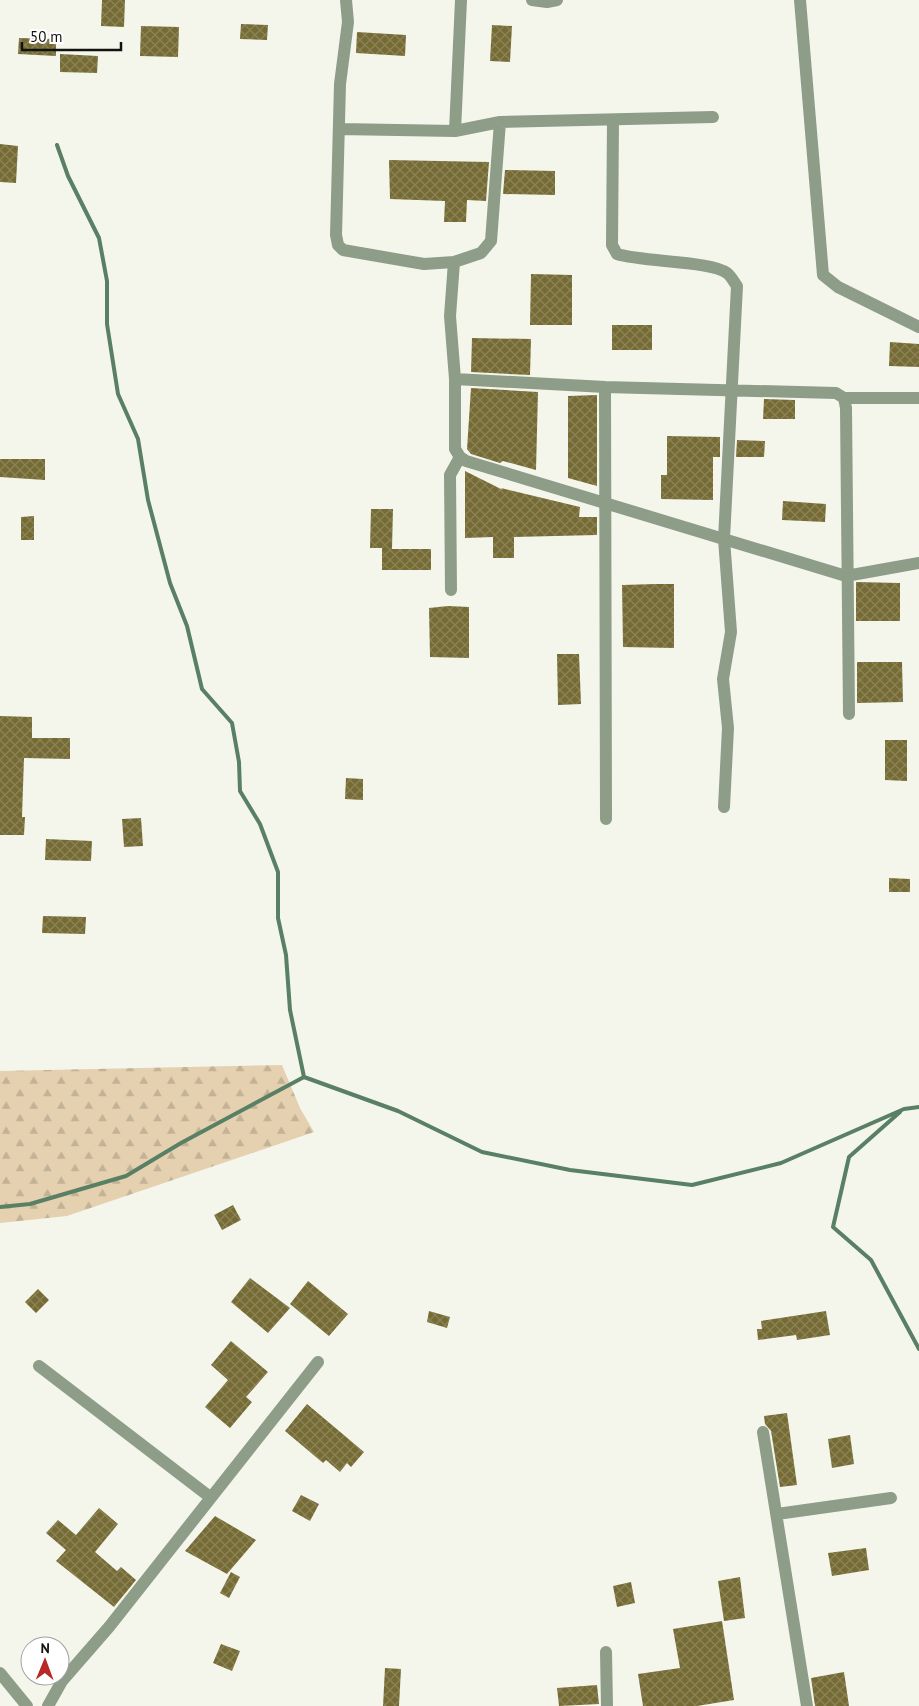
<svg xmlns="http://www.w3.org/2000/svg" width="919" height="1706" font-family="'PT Sans',sans-serif">
<defs>
<pattern id="forest-firs" width="22" height="20" patternUnits="userSpaceOnUse" patternTransform="scale(1.25)"><rect width="22" height="20" fill="#e5d1b0"/><path d="M5 1l3.5 6h-7zM16 11l3.5 6h-7z" fill="#c3b296"/></pattern>
<pattern id="building-cross-hatch" width="8" height="8" patternUnits="userSpaceOnUse" patternTransform="scale(1.25)"><rect width="8" height="8" fill="#766c33"/><path d="M0 0l8 8M0 8l8-8" fill="none" stroke="#8a835b"/></pattern>
</defs>
<rect width="100%" height="100%" fill="#f4f6ec"/>
<path fill="url(#forest-firs)" d="M282,1065L300,1108L314,1132L67,1216L0,1223V1071Z"/>
<g fill="none" stroke-linecap="round" stroke-linejoin="round">
<path stroke="#597f64" stroke-width="4" d="M57,145L68,176L99,238L107,281V324L118,394L138,439L148,500L170,583L187,626L202,689L232,723L239,762L240,791L260,824L278,872V918L286,955L290,1010L304,1077
M900,1112L849,1157L833,1227L871,1260L919,1349
M0,1207L30,1204L126,1176L181,1143L304,1077L398,1111L482,1152L570,1170L692,1185L781,1163L904,1109L919,1107"/>
</g>
<path fill="url(#building-cross-hatch)" d="M102,0H125L124,27L101,26Z
M241,24L268,25L267,40L240,39Z
M492,25L512,26L510,62L490,61Z
M141,26L179,27L178,57L140,56Z
M357,32L406,35L405,56L356,53Z
M19,38L56,39V56L18,54Z
M60,54L98,56L97,73L60,72Z
M0,144L18,146L16,183L0,182Z
M389,160L489,162L486,201L467,200L466,222H444L445,201L390,199Z
M505,170L555,171V195L503,194Z
M531,274L572,275V325H530Z
M612,325H652V350H612Z
M472,338L531,339L530,375L471,372Z
M890,342L919,344V367L889,366Z
M471,388L538,392L536,470L503,461L500,463L471,454L467,449Z
M597,395V486L568,478V396Z
M764,399L795,400V419H763Z
M667,436L720,437V457H713V500L661,499V475H667Z
M737,440L765,441L764,457H736Z
M0,459H45V480L0,477Z
M465,471L503,490L501,488L580,507L579,517H597V535L514,537V558H493V537L465,538Z
M783,501L826,504L825,522L782,520Z
M371,509H393L392,549H431V570H382V548H370Z
M34,516V540H21V517Z
M856,582L900,583V621H856Z
M656,584H674V648L623,647L622,585Z
M448,606L469,607V658L430,657L429,608Z
M557,654H579L581,704L558,705Z
M857,662H902L903,702L857,703Z
M0,716L32,717V738H70V759L24,758L22,817H25L24,835H0Z
M885,740H907V781L885,780Z
M346,778L363,779V800L345,799Z
M141,818L143,846L124,847L122,819Z
M46,839L92,841L91,861L45,860Z
M889,878L910,879V892H889Z
M43,916L86,917L85,934L42,933Z
M233,1205L241,1220L222,1230L214,1215Z
M250,1278L290,1308L268,1333L231,1302Z
M308,1281L348,1314L329,1336L290,1304Z
M38,1289L49,1300L36,1313L25,1302Z
M429,1311L450,1317L447,1328L427,1322Z
M826,1311L830,1335L797,1340L796,1335L758,1340L757,1329H762L761,1321Z
M231,1341L268,1372L246,1397L252,1402L230,1428L205,1407L228,1380L211,1365Z
M307,1404L364,1452L351,1467L347,1463L340,1472L326,1460L323,1463L285,1431Z
M787,1413L797,1485L780,1487L771,1431L765,1424L764,1416Z
M850,1435L854,1464L832,1468L828,1439Z
M301,1495L319,1504L310,1521L292,1511Z
M99,1508L118,1524L95,1552L117,1571L121,1567L136,1580L114,1607L56,1561L66,1550L46,1533L58,1520L76,1535Z
M215,1516L256,1540L227,1574L185,1551Z
M866,1548L869,1570L832,1576L828,1553Z
M231,1572L240,1577L229,1598L220,1593Z
M740,1577L745,1618L724,1621L718,1581Z
M631,1582L635,1603L617,1607L613,1586Z
M722,1621L734,1700L697,1706H643L638,1674L680,1668L673,1629Z
M221,1644L240,1651L232,1671L213,1663Z
M385,1668L401,1669L399,1706H383Z
M844,1672L849,1706H815L811,1678Z
M597,1685L599,1704L559,1706L557,1688Z"/>
<g fill="none" stroke-linecap="round" stroke-linejoin="round">
<path stroke="#8e9d87" stroke-width="12" d="M346,0L348,22L340,84L336,235L338,245L343,250L424,264L454,262L450,316L455,379V449L460,457L466,461L846,576L919,563
M532,0L547,2L557,0
M800,0L823,275L838,287L919,327
M613,120L612,245L617,254C642,262 712,261 727,273C731,276 734,282 737,286L724,539L731,632L723,679L728,728L724,807
M500,122L713,117
M339,129L455,131
M454,262L481,253L491,241L500,122L455,131L461,0
M455,379L605,387L836,393L844,398L846,408L849,714
M605,387L606,819
M844,398H919
M451,590L450,475L460,457
M39,1366L210,1497
M763,1432L807,1706
M777,1514L891,1498
M606,1652L607,1706
M0,1673L27,1706
M48,1706L62,1681L109,1627L318,1362"/>
</g>
<g transform="translate(45 1661) rotate(1)"><circle r="24" fill="#ffffff" stroke="#a0a09f"/>
<path d="M0-4L9 19L0 12L-9 19Z" fill="#b72827"/>
<text y="-8" font-size="14" font-weight="bold" text-anchor="middle" fill="#12120f">N</text>
</g>
<path d="M22 42v8h99v-8" fill="none" stroke="#12120f" stroke-width="2.5"/>
<text x="30" y="42" font-size="15" fill="#12120f" stroke="#ffffff" stroke-width="4" paint-order="stroke">50 m</text>
</svg>
